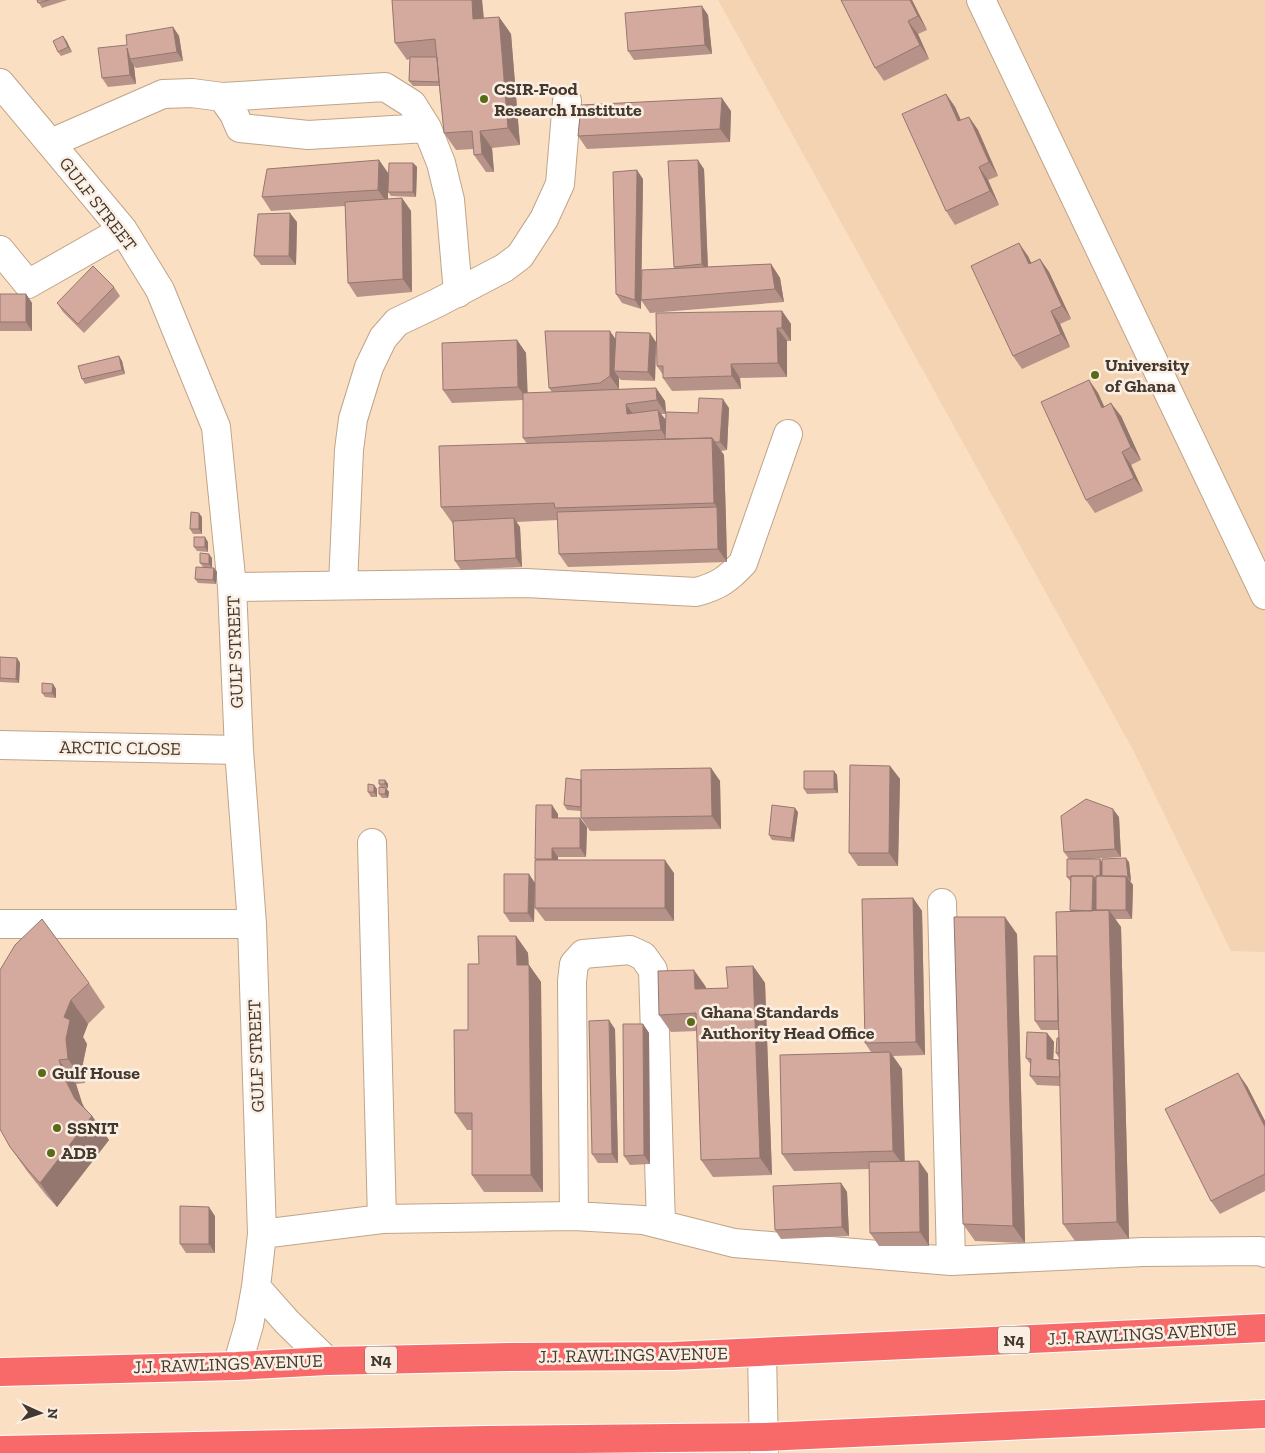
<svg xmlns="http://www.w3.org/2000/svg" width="1265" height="1453" font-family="'Zilla Slab',serif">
<rect width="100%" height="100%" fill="#fbdfc3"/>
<path fill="#f3d3b1" d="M718,0H1265V952L1231,951L1133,750Z"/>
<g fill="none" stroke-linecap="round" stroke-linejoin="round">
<g stroke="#bfa48a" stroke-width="30">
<path id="minor" d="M981,0L1265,595
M0,83L123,230L160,290L216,427L232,587L239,750L252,924L262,1234L256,1287L249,1325L237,1366
M222,97L234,114L240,128L308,135L427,128
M51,143L163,94L192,93L222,97L385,87L412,104L427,128L441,163L450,200L458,293
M0,250L28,284L123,230
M343,584L349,450L353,419L369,367L383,338L397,322L437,303L504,268L520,256L544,219L560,184L567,101
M232,587L526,583L696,592C719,586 728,579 743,563L788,434
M0,745L239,750
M372,843L382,1219
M942,903L951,1261
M0,924H252
M574,1216L572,981L574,964L583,954L630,950L643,956L653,970L661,1224
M262,1234L382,1219L574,1216L643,1220L734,1243L951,1261L1143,1252L1260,1251L1265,1253
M256,1287L287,1322L327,1361
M762,1352L764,1453"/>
</g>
<g stroke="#fff" stroke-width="30">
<path id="highway" d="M0,1372L237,1366L327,1361L509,1357L673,1356L1265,1328
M0,1450L485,1440L765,1437L1265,1414"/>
</g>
<use href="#minor" stroke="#fff" stroke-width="28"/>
<use href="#highway" stroke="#f86a69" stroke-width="28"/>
</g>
<path fill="#b69288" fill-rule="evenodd" d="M37,0H67L42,8Z
M392,0H482L484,18L499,17L511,34L520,145L492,148L494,172H486L474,155V149L456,150L444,133L439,86H413L409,81L410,59L407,60L395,43Z
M841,0H912L927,30L918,34L929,59L884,81L875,68Z
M708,15L712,54L634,60L628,51Z
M173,27L179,36L183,61L136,68L134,66L136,84L108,87L102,78L127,45Z
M66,40L72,52L61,56L58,52Z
M946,94L955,107L961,120L969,117L978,130L998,176L988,180L999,205L955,225L946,211Z
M731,111L730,142L587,149L578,136Z
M379,160L388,173V199L402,198L411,211L412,292L357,297L348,283L345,206L271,211L262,197Z
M413,163L417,167L416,197L391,196L388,192Z
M704,169L708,267L771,264L780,278L784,302L650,313L641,300V309L622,303L616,294L643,179L641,290L675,269L674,267Z
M297,222L296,265H261L254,256Z
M1028,256L1031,263L1040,259L1049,272L1071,319L1060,324L1070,347L1022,369L1013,356Z
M114,287L120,296L84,333L63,312L57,303Z
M0,294H26L32,303V331H0Z
M782,311L791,324V341H787V377L740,378L741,389L672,391L663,378V375L657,366Z
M615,339L656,342L655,381L621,380L619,378V389L656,388L665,401L666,412L698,413L729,408L727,450L721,451L724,455L727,562L568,567L559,554L558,520L516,522L520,527L522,567L461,570L455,561L453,524L441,507L527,444L523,438V400L452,403L443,390L517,340L526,353L527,393L552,392L549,388ZM661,414H666V420Z
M119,356L122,361L125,374L85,384L82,379Z
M1089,380L1098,393L1104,407L1121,416L1141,460L1131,465L1143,491L1095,513L1086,500Z
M202,517V534H193L190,529Z
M208,542V552L197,551L194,547Z
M212,558V568H214L217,572L216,584L198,583L195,579L203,567L200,563Z
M0,657L17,658L20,663L19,683L0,682Z
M53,684L56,689V698L45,697L42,693Z
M890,766L900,779L898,866H858L849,853Z
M711,768L720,781L721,829L590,831L581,818V811L567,810L564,805L581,780Z
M834,771L837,775L838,793L807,794L804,789Z
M385,780L388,784V788H386L389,792L388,798H382L379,794L381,788L379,784Z
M374,785L377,789V797H371L368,792Z
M798,812L794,842L772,840L769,835Z
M558,814V818L587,827L586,857H558V860L674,873V921H545L535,908L536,860L535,859Z
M1119,817L1121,857L1091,859H1100L1102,863L1129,862L1131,881H1130L1133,885L1132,919H1115L1121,927L1129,1239L1075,1241L1063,1224L1060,1086L1037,1085L1030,1076L1031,1065L1026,1058L1047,1033L1054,1042L1053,1059L1059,1060V1058L1056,1053L1059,1038V1030H1041L1035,1021L1057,956L1070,911V881L1067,877L1069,859L1064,852Z
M535,883L534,922H510L504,913Z
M913,898L922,911L925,1055L893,1056L902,1069L904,1161H919L928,1174L929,1246H879L870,1233L869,1169L794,1171L782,1154L871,1052L865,1043Z
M1017,934L1025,1243L975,1241L963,1224Z
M516,936L528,953L529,965L541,982L543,1192H484L472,1175V1130H467L455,1113L479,964Z
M15,945L89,983L105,1007L88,1024L83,1037L87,1044L83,1063L85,1083L76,1084L82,1103L84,1107L92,1116L109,1140L57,1207L46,1195L27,1171L10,1147Z
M753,966L765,983L772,1175L713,1177L701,1160L697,1031L671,1032L659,1015L706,987V989L728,988Z
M643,1024L649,1033L650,1164L630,1165L624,1156Z
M615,1029L618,1163H598L592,1154Z
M1247,1086L1265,1121V1191L1220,1214L1211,1201Z
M841,1183L847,1192L849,1236L781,1239L775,1230Z
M215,1216V1253H186L180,1244Z"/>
<path fill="#94776f" d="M472,0H482L485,36L473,19Z
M910,0H912L927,30L918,16Z
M702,6L708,15L712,54L705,45Z
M499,17L511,34L520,145L508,128Z
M908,21L918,34L929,59L920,45Z
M173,27L179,36L183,61L177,52Z
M63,36L66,40L72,52L68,47Z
M127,48L130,59L134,66L136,84L130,75Z
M946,94L955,107L967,135L958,121Z
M722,98L731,111L730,142L720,129Z
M969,117L978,130L998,176L989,162Z
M480,131L492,148L494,172L482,154Z
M379,160L388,173V204L378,190Z
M698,160L704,169L708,273L702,264Z
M413,163L417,167L416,197L413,192Z
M979,167L988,180L999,205L990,191Z
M637,170L643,179L641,309L635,300Z
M402,198L411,211L412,292L403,279Z
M290,213L297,222L296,265L289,256Z
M1019,243L1028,256L1038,277L1029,264Z
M1040,259L1049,272L1071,319L1062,306Z
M771,264L780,278L784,302L775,289Z
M26,294L32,303V331L26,322Z
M782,311L791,324V341L782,328Z
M1051,311L1060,324L1070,347L1061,334Z
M777,328L787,341V377L778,363Z
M610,331L619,344L614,371L619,378V389L610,376Z
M650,333L656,342L655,381L648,372Z
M517,340L526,353L528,400L518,387Z
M119,356L122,361L125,374L122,370Z
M731,364L740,378L741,389L732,376Z
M1089,380L1098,393L1111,421L1102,408Z
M656,388L665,401L666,414L657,400Z
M723,399L729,408L727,450L720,442Z
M1111,403L1121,416L1141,460L1131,447Z
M626,404L635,417L627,414Z
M658,410L668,423L670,443L661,430Z
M712,438L724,455L726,520L714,503Z
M1122,452L1131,465L1143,491L1134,478Z
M717,507L726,520L727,562L718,549Z
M199,513L202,517V534L199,529Z
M514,518L520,527L522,567L516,558Z
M205,537L208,542V552L205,547Z
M209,554L212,558V568L209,564Z
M214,568L217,572L216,584L213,580Z
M17,658L20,663L19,683L16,679Z
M53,684L56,689V698L52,693Z
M890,766L900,779L898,866L889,853Z
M711,768L720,781L721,829L712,816Z
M834,771L837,775L838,793L834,789Z
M385,780L388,784V788L385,784Z
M374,785L377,789V797L374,792Z
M386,788L389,792L388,798L385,794Z
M552,805L558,814V827L552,818Z
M795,808L798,812L794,842L791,838Z
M1113,809L1119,817L1121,857L1115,849Z
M580,818L587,827L586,857L580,848Z
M552,848L558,857V868L552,859Z
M1126,858L1129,862L1131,881L1128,877Z
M1100,859L1103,864V876L1100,878Z
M665,860L674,873V921L665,908Z
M529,874L535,883L534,922L528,913Z
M1093,876L1099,885L1096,910L1099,913L1092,911Z
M1126,876L1133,885L1132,919L1126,910Z
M913,898L922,911L925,1055L916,1042Z
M1109,910L1121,927L1129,1239L1117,1222Z
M1005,917L1017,934L1025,1243L1013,1226Z
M516,936L528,953L529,982L517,965Z
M529,965L541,982L543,1192L531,1175Z
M753,966L765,983L772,1175L760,1158Z
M694,970L706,987L707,1006L695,989Z
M71,1000L88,1024L83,1037L87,1044L83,1063L85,1083L68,1059L64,1017Z
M609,1020L615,1029L618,1163L612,1154Z
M643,1024L649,1033L650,1164L644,1155Z
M1047,1033L1054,1042L1053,1068L1047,1059Z
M890,1052L902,1069L905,1168L893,1151Z
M59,1060L76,1084L82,1103L90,1119L92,1116L109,1140L57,1207L40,1183L75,1099L65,1079Z
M1238,1073L1247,1086L1265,1121V1127Z
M919,1161L928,1174L929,1246L920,1232Z
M841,1183L847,1192L849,1236L842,1227Z
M209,1207L215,1216V1253L209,1244Z"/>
<path fill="#d4aa9e" stroke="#94776f" d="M37,0H49L38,3Z
M392,0H472L473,19L499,17L508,128L480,131L482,154L474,155L472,131L444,133L435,39L395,43Z
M841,0H910L918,16L908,21L920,45L875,68Z
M702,6L705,45L628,51L625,13Z
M173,27L177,52L130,59L127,48L130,75L102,78L98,48L127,45L126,35Z
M63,36L68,47L58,52L53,41Z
M410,57H437L439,82L409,81Z
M946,94L958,121L969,117L989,162L979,167L990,191L946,211L902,114Z
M722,98L720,129L578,136L581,105Z
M379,160L378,190L262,197L267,169Z
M698,160L702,264L674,267L668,161Z
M389,163H413V192H388Z
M637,170L635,300L616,294L613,172Z
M402,198L403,279L348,283L345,202Z
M290,213L289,256H254L258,214Z
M1019,243L1029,264L1040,259L1062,306L1051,311L1061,334L1013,356L971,266Z
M771,264L775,289L641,300L642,270Z
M93,266L114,287L78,324L57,303Z
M0,294H26V322H0Z
M782,311V328H777L778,363L731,364L732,376L663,378V366H657L656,313Z
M545,331H610V376L600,383L549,388Z
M616,332L650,333L648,372L614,371Z
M517,340L518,387L443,390L442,343Z
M119,356L122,370L82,379L78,366Z
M1089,380L1102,408L1111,403L1131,447L1122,452L1134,478L1086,500L1041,402Z
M656,388L657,400L626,404L627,414L658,410L661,430L523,438V393Z
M699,398L723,399L720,442H715L712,438L665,439L666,412L698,413Z
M712,438L714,503L555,508L554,503L441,507L439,446Z
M717,507L718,549L559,554L557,512Z
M191,512L199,513V529H190Z
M514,518L516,558L455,561L453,521Z
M194,537H205V547H194Z
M200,553L209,554V564L200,563Z
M196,567L214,568L213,580L195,579Z
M0,657L17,658L16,679L0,678Z
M42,683L53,684L52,693H42Z
M850,765L890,766L889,853H849Z
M711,768L712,816L581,818V770Z
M804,771H834V789H804Z
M566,778L581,780V807L564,805Z
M379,780H385V784H379Z
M368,784L374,785V792H368Z
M379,787L386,788L385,794H379Z
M1086,799L1113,809L1115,849L1064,852L1061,816Z
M536,805H552V818H580V848H552V859H535Z
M772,805L795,808L791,838L769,835Z
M1126,858L1128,877L1102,876V859Z
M1067,859H1100V876H1096V878H1094L1093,876H1071V877H1067Z
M535,860H665V908H535Z
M504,874H529L528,913H504Z
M1071,876H1093L1092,911L1070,910Z
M1096,876H1126V910H1096Z
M913,898L916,1042L865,1043L862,899Z
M1109,910L1117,1222L1063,1224L1056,912Z
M954,917H1005L1013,1226L963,1224Z
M42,919L89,983L71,1000L64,1017L70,1020L66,1039L68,1059L59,1060L65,1079L75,1099L92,1116L40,1183L29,1171L10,1147L0,1129V970L15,945Z
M478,936H516L517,965H529L531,1175H472V1113H455L454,1030H468V964H479Z
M1034,956H1057L1058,1021H1035Z
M753,966L760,1158L701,1160L696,1013L659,1015L658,971L694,970L695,989L728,988L726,967Z
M609,1020L612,1154H592L589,1021Z
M623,1024H643L644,1155L624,1156Z
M1027,1032L1047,1033V1059L1059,1060L1060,1077L1030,1076L1031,1059L1026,1058Z
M1057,1038H1059V1053H1056Z
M890,1052L893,1151L782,1154L780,1055Z
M1238,1073L1265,1127V1174L1211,1201L1165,1109Z
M919,1161L920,1232L870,1233L869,1162Z
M841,1183L842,1227L775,1230L773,1186Z
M180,1206L209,1207V1244H180Z"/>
<g fill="#5a6b17" stroke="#fbefe4" stroke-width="2">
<circle cx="484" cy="99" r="5"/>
<circle cx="1095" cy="375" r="5"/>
<circle cx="691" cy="1022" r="5"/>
<circle cx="42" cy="1073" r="5"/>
<circle cx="57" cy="1128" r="5"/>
<circle cx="51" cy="1153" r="5"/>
</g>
<g text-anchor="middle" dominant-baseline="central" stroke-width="5" stroke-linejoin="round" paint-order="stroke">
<g fill="#fbefe4" stroke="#7b7065" stroke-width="1">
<rect x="998" y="1326.5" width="32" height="27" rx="4"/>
<rect x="365" y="1346.5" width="32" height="27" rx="4"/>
</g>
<g font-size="16" font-weight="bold" fill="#44392e">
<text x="1014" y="1340">N4</text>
<text x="381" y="1360">N4</text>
</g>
<g font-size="18" font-weight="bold" fill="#44392e" stroke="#fbefe4" text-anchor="start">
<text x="494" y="89">CSIR-Food<tspan x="494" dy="21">Research Institute</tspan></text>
<text x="1105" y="365">University<tspan x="1105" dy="21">of Ghana</tspan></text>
<text x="701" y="1012">Ghana Standards<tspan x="701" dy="21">Authority Head Office</tspan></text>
<text x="52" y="1073">Gulf House</text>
<text x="67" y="1128">SSNIT</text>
<text x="61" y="1153">ADB</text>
</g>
<g font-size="18" fill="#44392e" stroke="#fbefe4">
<text transform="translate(98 204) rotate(52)">GULF STREET</text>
<text transform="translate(235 652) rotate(-92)">GULF STREET</text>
<text transform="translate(120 748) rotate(1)">ARCTIC CLOSE</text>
<text transform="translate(256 1056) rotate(-92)">GULF STREET</text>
<text transform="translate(1142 1334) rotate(-3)">J.J. RAWLINGS AVENUE</text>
<text transform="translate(633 1355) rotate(-1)">J.J. RAWLINGS AVENUE</text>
<text transform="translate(228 1364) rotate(-2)">J.J. RAWLINGS AVENUE</text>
</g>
</g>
<g transform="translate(40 1413) rotate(93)" stroke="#fbefe4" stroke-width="4" paint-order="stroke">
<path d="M0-4L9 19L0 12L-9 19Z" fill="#44392e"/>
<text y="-8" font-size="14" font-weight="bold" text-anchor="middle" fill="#44392e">N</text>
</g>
</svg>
